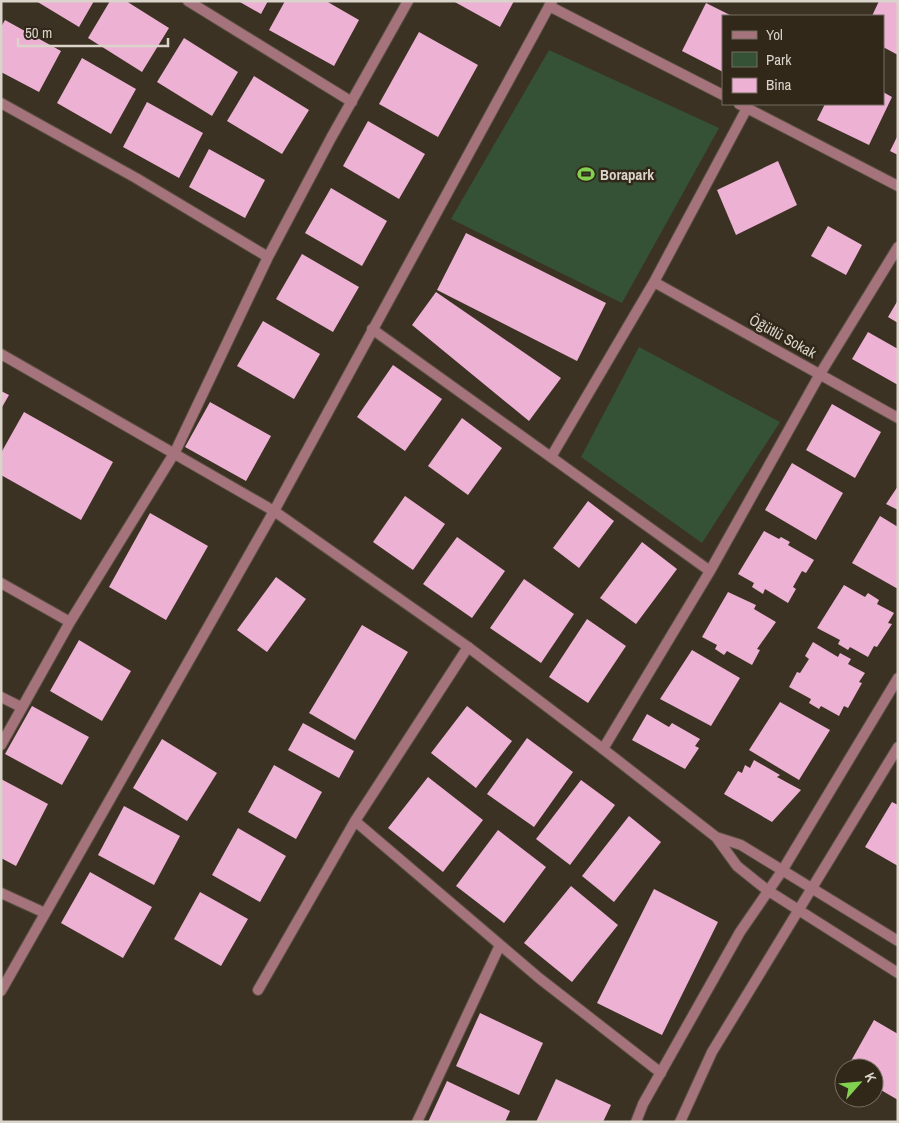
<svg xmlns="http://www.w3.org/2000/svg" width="899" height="1123" font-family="'Archivo Narrow',sans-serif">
<rect width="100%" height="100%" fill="#3b3223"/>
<path fill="#355236" d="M549,50L719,128L622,303L451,219Z
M639,347L780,422L702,543L581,457Z"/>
<path fill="#edb1d3" d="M36,1H94L79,27Z
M110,1H126L169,28L142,72L88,38Z
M238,1H268L261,14Z
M285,1H326L359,20L334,66L269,30Z
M453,1H514L500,27Z
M879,1H898V55L883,47V16H872Z
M706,3L732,16H723V72L682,51Z
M5,20L61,51L39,92L1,72V27Z
M419,32L478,65L438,137L379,104Z
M184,38L238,72L212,116L157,82Z
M82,58L136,89L111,134L57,103Z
M254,76L309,110L282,154L227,121Z
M883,92L892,97L869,145L817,120L825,104H883Z
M147,102L203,133L179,178L123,147Z
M368,121L425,154L399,199L343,166Z
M898,135V155L890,151Z
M209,149L265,180L245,218L189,187Z
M778,161L797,205L736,235L717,190Z
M331,188L387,221L362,266L305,233Z
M828,226L862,245L846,275L811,256Z
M466,233L606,303L577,361L437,290Z
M302,254L359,287L333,332L276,299Z
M436,292L561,378L529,421L412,325Z
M898,300V323L888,317Z
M263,321L320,354L294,399L237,366Z
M868,332L898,349V385L852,359Z
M393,365L442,399L405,451L357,417Z
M1,391L9,395L1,409Z
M210,402L271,436L246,481L185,447Z
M832,404L881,432L855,478L806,450Z
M24,412L113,462L81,520L1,475V453Z
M462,418L502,448L468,495L428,466Z
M792,463L843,493L816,540L765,510Z
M898,486V510L886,504Z
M405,496L445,524L413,570L373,542Z
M588,501L614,521L579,568L553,548Z
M150,513L208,546L166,620L109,587Z
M880,516L898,527V589L852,563Z
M764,531L779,539L781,537L790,542L788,545L814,560L806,573L802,571L793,587L796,589L788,603L765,589L763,594L752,587L754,583L738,574Z
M457,537L505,571L472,618L423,584Z
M642,542L677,569L636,624L600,598Z
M276,577L306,599L267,652L237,630Z
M524,579L574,614L541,663L490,628Z
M844,585L865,597L868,593L879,600L877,604L894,613L888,623L892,624L877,647L874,646L868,657L850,647L848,650L838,644L840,640L817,628Z
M728,592L756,605L754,609L776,622L757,649L760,650L752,665L727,651L724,655L715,649L717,645L702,637Z
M587,619L626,646L588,703L549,677Z
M362,625L408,652L355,740L309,713Z
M79,640L131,671L102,721L50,691Z
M813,642L838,657L840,653L851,659L848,664L865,673L859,682L862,683L848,708L844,706L839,716L821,706L819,709L809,703L811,699L789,687L797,672L800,673L809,659L805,656Z
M692,650L740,678L711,726L660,699Z
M780,702L830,730L799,780L749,750Z
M32,706L89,737L62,785L5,754Z
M467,706L512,741L476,788L431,753Z
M647,714L669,727L672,723L700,739L695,746L699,748L685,769L632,740Z
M303,723L354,751L339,778L288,750Z
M527,738L573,772L534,827L487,794Z
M162,739L217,773L187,821L133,788Z
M754,760L780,775L777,777L801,790L772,822L724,794L738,771L742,773L745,765L750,768Z
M274,765L322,792L296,839L248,812Z
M428,777L483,820L443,872L388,828Z
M1,779L48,804L16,866L1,858Z
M581,780L615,805L570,865L536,839Z
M892,802L898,805V866L865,847Z
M124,806L180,836L154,885L98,855Z
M629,816L661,842L614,902L582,876Z
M238,828L286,856L260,902L212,875Z
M498,830L546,867L504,923L456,886Z
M90,872L152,907L123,958L61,923Z
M571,886L618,925L572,982L524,943Z
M654,889L718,922L662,1035L597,1003Z
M200,892L248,919L221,966L174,939Z
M480,1013L543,1043L519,1095L456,1066Z
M874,1020L898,1034V1100L874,1086V1068H847Z
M556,1079L611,1105L603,1122H536Z
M447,1081L510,1111L505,1122H428Z"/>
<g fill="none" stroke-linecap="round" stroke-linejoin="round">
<g stroke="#584f41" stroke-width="12">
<path id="minor" d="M188,1L352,102
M549,6L723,95
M1,103L136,178L268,257
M739,104L898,186
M654,282L898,418
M372,329L710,571
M551,457L654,282L747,108
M1,583L70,622
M1,697L21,707
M1,745L70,622L175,452L268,257L331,138L408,1
M603,749L710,571L820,374L898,247
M355,821L539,978L661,1073
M1,893L45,913
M258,990L355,821L468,647
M1,991L274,511L552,1
M417,1122L500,945"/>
</g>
<g stroke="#584f41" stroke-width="12">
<path id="tertiary" d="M1,354L274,511L468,647L603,749L716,837L737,866L767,890L898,973
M716,837L741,845L898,941
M636,1122L643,1104L740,932L782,871L898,678
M680,1122L712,1052L898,747"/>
</g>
<use href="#minor" stroke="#a5737c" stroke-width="10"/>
<use href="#tertiary" stroke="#a5737c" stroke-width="10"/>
</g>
<defs>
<g id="stadium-bare" transform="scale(1.35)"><path d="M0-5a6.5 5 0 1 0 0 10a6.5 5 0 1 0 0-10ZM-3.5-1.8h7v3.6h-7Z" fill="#81d050" stroke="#312819" stroke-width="2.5" paint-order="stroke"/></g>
</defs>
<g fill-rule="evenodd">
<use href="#stadium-bare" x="586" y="174"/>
</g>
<g text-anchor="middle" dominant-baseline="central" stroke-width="5" stroke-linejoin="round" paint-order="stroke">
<g font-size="15" font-weight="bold" fill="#dad4cb" stroke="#312819" text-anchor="start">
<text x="600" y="174">Borapark</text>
</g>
<g font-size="15" fill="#dad4cb" stroke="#312819">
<text transform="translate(783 336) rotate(29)">Öğütlü Sokak</text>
</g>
</g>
<rect width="899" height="1123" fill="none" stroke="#dad4cb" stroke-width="5"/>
<rect x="722" y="15" width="162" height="90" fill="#312819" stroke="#756d60"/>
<rect x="732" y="31" width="25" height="8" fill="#a5737c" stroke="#756d60"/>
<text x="766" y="40" font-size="15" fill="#dad4cb">Yol</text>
<rect x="732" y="52" width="25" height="15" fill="#355236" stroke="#756d60"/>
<text x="766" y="65" font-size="15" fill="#dad4cb">Park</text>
<rect x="732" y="78" width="25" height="15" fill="#edb1d3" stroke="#756d60"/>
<text x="766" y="90" font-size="15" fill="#dad4cb">Bina</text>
<g transform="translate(859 1083) rotate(63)"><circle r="24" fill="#312819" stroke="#756d60"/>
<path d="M0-4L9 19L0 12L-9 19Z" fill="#81d050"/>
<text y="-8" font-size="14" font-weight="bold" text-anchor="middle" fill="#dad4cb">K</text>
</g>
<path d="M18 38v8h150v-8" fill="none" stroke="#dad4cb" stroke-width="2.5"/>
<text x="25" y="38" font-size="15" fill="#dad4cb" stroke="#312819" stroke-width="4" paint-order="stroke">50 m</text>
</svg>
